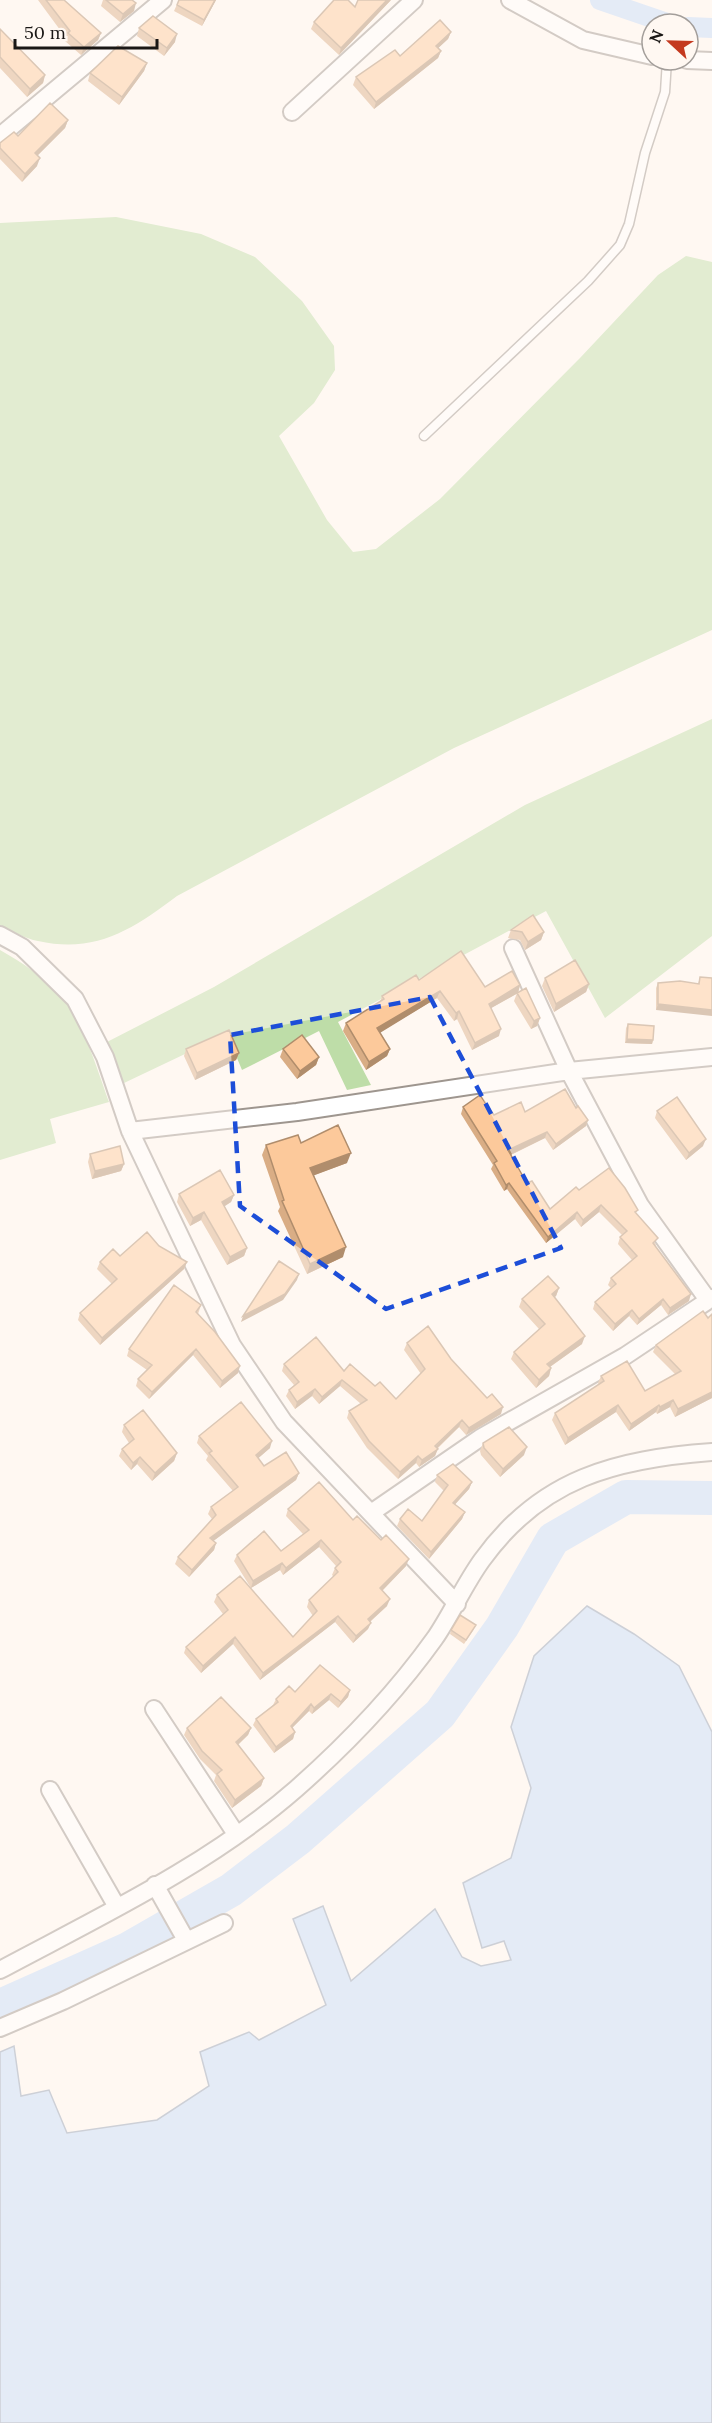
<svg xmlns="http://www.w3.org/2000/svg" width="712" height="2423" font-family="Lora,serif">
<rect width="100%" height="100%" fill="#fff8f2"/>
<path fill="#bedda8" d="M116,217L201,234L255,257L302,301L334,346L335,370L314,403L279,436L327,520L353,552L376,549L440,499L580,358L658,275L686,256L712,262V630L454,748L177,896C133,929 96,954 38,941C25,939 12,930 0,925V223Z
M712,719V936L605,1018L546,911L338,1022L371,1085L347,1090L319,1031L242,1070L227,1034L124,1083L107,1042L214,987L525,805Z
M0,950C23,963 44,977 62,997C83,1021 98,1072 109,1102L50,1119L56,1143L0,1160Z"/>
<path fill="#c4dbfa" stroke="#91a0b5" stroke-width="1.5" d="M587,1606L634,1634L679,1666L712,1732V2423H0V2052L14,2046L21,2096L49,2090L67,2133L157,2120L209,2086L200,2052L249,2032L259,2040L326,2005L293,1919L323,1906L351,1981L435,1909L462,1957L481,1966L511,1960L504,1941L482,1948L463,1883L511,1858L531,1788L511,1727L534,1656Z"/>
<g fill="none" stroke-linecap="round" stroke-linejoin="round">
<path stroke="#c4dbfa" stroke-width="20" d="M600,0L670,24
M688,27L712,28"/>
<path stroke="#c4dbfa" stroke-width="34" d="M0,2006L128,1949L231,1890L298,1839L440,1714L502,1627L553,1539L626,1497L712,1498"/>
<g stroke="#9e968f" stroke-width="11">
<path id="lane" d="M424,436L588,281L620,245L629,224L645,153L665,92L667,60"/>
</g>
<g stroke="#9e968f" stroke-width="20">
<path id="street" d="M510,0L583,40L652,56
M687,60L712,61
M292,112L414,0
M0,136L163,0
M0,935L22,947L75,999L105,1057L130,1131L232,1345L284,1422L457,1604
M513,948L569,1071L640,1205L708,1300
M130,1131L297,1112L569,1071L712,1057
M371,1513L480,1438L625,1356L712,1298
M154,1709L236,1834
M50,1790L117,1907
M155,1885L186,1940
M0,1970C101,1916 209,1865 296,1789C347,1744 395,1694 435,1638C452,1613 464,1585 482,1560C541,1478 616,1459 712,1452
M0,2028L63,2001L224,1923"/>
</g>
<use href="#lane" stroke="#fff" stroke-width="8"/>
<use href="#street" stroke="#fff" stroke-width="16"/>
</g>
<path fill="#d9ad85" d="M38,0H64L101,33L98,40L81,55L65,41L66,38Z
M103,0H132L134,11L120,22L101,6Z
M179,0H216L202,26L174,11Z
M391,0L339,55L311,29L314,22L355,7Z
M139,28L175,42L164,56L137,36Z
M0,29L45,75L43,83L27,97L0,68Z
M451,32L448,39L438,48L441,51L438,58L374,109L353,85L356,77Z
M147,63L144,71L119,105L88,81L90,73Z
M68,120L65,128L37,156V166L22,182L0,159V143L18,136Z
M511,930L544,932L541,940L525,950L520,940L508,938Z
M700,977L712,978L656,1010V988L658,983L698,984Z
M545,978L589,984L586,992L554,1012L542,986Z
M419,980L485,987L520,985L518,993L491,1008L499,1036L472,1050L457,1019L454,1021L437,998L380,1032L390,1049L387,1056L366,1070L343,1031L346,1023L380,1002L382,996Z
M517,993L540,1018L537,1026L531,1029L514,1001Z
M628,1024L653,1040L652,1044L625,1043L626,1028Z
M186,1049L239,1053L236,1060L195,1080L184,1056Z
M283,1049L319,1057L316,1065L297,1079L280,1057Z
M463,1107L494,1115L576,1108L588,1120L586,1126L553,1150L545,1138L511,1155L527,1183L550,1209L579,1190L638,1210L636,1213L656,1245L655,1246L689,1301L668,1315L661,1305L637,1325L629,1316L613,1331L593,1309L595,1302L611,1288L608,1285L611,1278L632,1260L618,1244L620,1237L622,1235L599,1212L581,1227L575,1219L546,1243L507,1189L504,1191L491,1169L493,1165L461,1114Z
M657,1111L703,1146L686,1160L655,1118Z
M301,1143L347,1163L314,1175L343,1257L307,1274L278,1211L280,1207L262,1155L266,1145Z
M90,1154L124,1164L121,1171L92,1179L88,1162Z
M179,1194L234,1195L231,1202L224,1206L247,1248L244,1256L227,1265L201,1220L190,1226L177,1202Z
M159,1246L187,1262L184,1269L100,1345L78,1320L80,1313L112,1284L97,1269L100,1262Z
M559,1288L556,1296L554,1297L582,1344L550,1367L551,1368L549,1376L536,1388L511,1359L514,1352L539,1329L519,1307L522,1299Z
M201,1305L198,1314L238,1373L220,1388L193,1355L149,1399L136,1386L138,1379L147,1370L127,1356L129,1349Z
M712,1314V1398L675,1417L670,1407L657,1414L656,1412L629,1431L616,1412L565,1445L552,1420L555,1413L599,1385L598,1383L601,1376L645,1391L675,1374L653,1352L656,1345L708,1318Z
M407,1343L451,1359L501,1414L466,1435L459,1427L437,1449L435,1456L419,1467L416,1463L398,1479L367,1448L347,1418L349,1411L361,1404L340,1386L319,1404L312,1396L295,1409L286,1396L289,1390L294,1385L282,1371L284,1364L344,1371L375,1386L396,1399L421,1374L404,1350Z
M124,1425L177,1453L174,1461L152,1481L137,1464L131,1470L119,1456L122,1449L129,1443L122,1432Z
M199,1436L270,1448L258,1458L264,1466L299,1473L296,1480L213,1541L216,1543L214,1550L189,1577L175,1564L178,1557L212,1519L208,1514L211,1507L233,1491L206,1460L208,1456L197,1443Z
M483,1443L524,1455L500,1477L481,1455L480,1451Z
M437,1475L472,1482L469,1489L455,1504L465,1512L462,1519L429,1559L397,1526L400,1519L422,1521L444,1491L435,1482Z
M288,1509L353,1520L406,1566L382,1591L387,1606L370,1622L368,1629L353,1643L335,1622L260,1680L233,1644L201,1673L184,1653L186,1647L223,1614L214,1602L217,1595L293,1637L313,1616L307,1607L309,1600L334,1577L332,1575L335,1568L336,1566L319,1547L283,1575L280,1570L251,1588L234,1561L237,1555L281,1551L303,1534L286,1516Z
M474,1629L464,1644L450,1634L451,1630Z
M350,1690L348,1697L338,1708L329,1700L312,1714L309,1711L292,1728L295,1732L293,1739L274,1753L253,1725L256,1719L273,1705L276,1699L295,1692Z
M187,1728H251L248,1735L238,1745L264,1778L261,1786L232,1808L214,1781L216,1775L200,1759L184,1735Z"/>
<path fill="#b08d6c" d="M215,0H216L202,26L204,20Z
M387,0H391L339,55L341,48Z
M136,3L134,11L120,22L123,14Z
M451,32L448,39L433,53L436,46Z
M101,33L98,40L81,55L84,47Z
M177,34L175,42L164,56L167,48Z
M441,51L438,58L374,109L376,102Z
M147,63L144,71L119,105L122,97Z
M45,75L43,83L27,97L30,89Z
M68,120L65,128L32,161L35,153Z
M40,158L37,166L22,182L25,174Z
M544,932L541,940L525,950L528,942Z
M589,984L586,992L554,1012L556,1004Z
M520,985L518,993L486,1011L489,1004Z
M440,991L437,998L375,1036L377,1028Z
M658,1004L712,1010V1016L656,1010Z
M459,1011L457,1019L454,1021L456,1013Z
M540,1018L537,1026L531,1029L534,1021Z
M501,1029L499,1036L472,1050L475,1043Z
M627,1039L653,1040L652,1044L625,1043Z
M390,1049L387,1056L366,1070L369,1062Z
M239,1053L236,1060L195,1080L197,1073Z
M319,1057L316,1065L297,1079L300,1071Z
M588,1120L586,1126L553,1150L556,1144Z
M547,1132L545,1138L506,1157L508,1150Z
M706,1139L703,1146L686,1160L689,1153Z
M351,1153L347,1163L307,1178L310,1168Z
M124,1164L121,1171L92,1179L95,1171Z
M509,1183L507,1189L504,1191L506,1185Z
M234,1195L231,1202L219,1210L222,1202Z
M601,1205L599,1212L581,1227L583,1220Z
M204,1212L201,1220L190,1226L193,1218Z
M577,1212L575,1219L546,1243L548,1237Z
M346,1247L343,1257L307,1274L310,1264Z
M247,1248L244,1256L227,1265L230,1257Z
M187,1262L184,1269L100,1345L102,1338Z
M299,1274L297,1280L283,1300L241,1322L243,1316Z
M559,1288L556,1296L549,1302L552,1294Z
M691,1294L689,1301L668,1315L670,1308Z
M663,1299L661,1305L637,1325L639,1319Z
M632,1310L629,1316L613,1331L615,1324Z
M585,1336L582,1344L544,1371L547,1364Z
M196,1349L193,1355L149,1399L152,1392Z
M240,1366L238,1373L220,1388L222,1381Z
M551,1368L549,1376L536,1388L539,1380Z
M342,1380L340,1386L319,1404L322,1397Z
M315,1389L312,1396L295,1409L297,1402Z
M712,1392V1398L675,1417L678,1409Z
M673,1400L670,1407L657,1414L660,1407Z
M618,1405L616,1412L565,1445L568,1438Z
M659,1405L656,1412L629,1431L631,1424Z
M503,1407L501,1414L466,1435L469,1428Z
M462,1420L459,1427L434,1451L438,1449L435,1456L419,1467L422,1460Z
M272,1441L270,1448L254,1462L256,1455Z
M527,1447L524,1455L500,1477L503,1469Z
M177,1453L174,1461L152,1481L155,1473Z
M418,1456L416,1463L398,1479L400,1472Z
M140,1457L137,1464L131,1470L133,1463Z
M299,1473L296,1480L208,1545L210,1538Z
M472,1482L469,1489L450,1510L453,1503Z
M465,1512L462,1519L429,1559L431,1552Z
M321,1540L319,1547L283,1575L286,1568Z
M216,1543L214,1550L189,1577L192,1570Z
M409,1559L406,1566L378,1595L380,1588Z
M282,1563L280,1570L251,1588L253,1581Z
M390,1599L387,1606L365,1626L368,1619Z
M338,1616L335,1622L260,1680L263,1673Z
M371,1623L368,1629L353,1643L356,1636Z
M235,1637L233,1644L201,1673L203,1666Z
M350,1690L348,1697L338,1708L341,1702Z
M331,1694L329,1700L312,1714L314,1708Z
M311,1704L309,1711L288,1732L291,1726Z
M251,1728L248,1735L233,1749L236,1742Z
M295,1732L293,1739L274,1753L276,1747Z
M264,1778L261,1786L232,1808L235,1800Z"/>
<path fill="#fcc99b" stroke="#b08d6c" stroke-width="1.5" d="M46,0H64L101,33L84,47L68,33L70,31Z
M106,0H132L136,3L123,14Z
M179,0H215L204,20L177,5Z
M334,0H348L355,7L358,0H387L341,48L314,22Z
M153,16L177,34L167,48L139,28Z
M440,20L451,32L436,46L441,51L376,102L356,77L395,50L400,56Z
M0,29L45,75L30,89L0,57Z
M118,46L147,63L122,97L90,73Z
M50,103L68,120L35,153L40,158L25,174L0,148V143L14,132L18,136Z
M533,915L544,932L528,942L522,932L511,930Z
M461,951L485,987L512,971L520,985L489,1004L501,1029L475,1043L459,1011L456,1013L440,991L377,1028L390,1049L369,1062L346,1023L384,999L382,996L416,975L419,980Z
M575,960L589,984L556,1004L545,978Z
M700,977L712,978V1010L658,1004V983L680,981L699,984Z
M526,988L540,1018L534,1021L517,993Z
M628,1024L654,1026L653,1040L627,1039Z
M229,1030L239,1053L197,1073L186,1049Z
M302,1035L319,1057L300,1071L283,1049Z
M565,1089L576,1108L578,1106L588,1120L556,1144L547,1132L508,1150L527,1183L532,1181L550,1209L576,1187L579,1190L609,1168L625,1188L638,1210L635,1212L658,1238L653,1243L691,1294L670,1308L663,1299L639,1319L632,1310L615,1324L595,1302L616,1284L611,1278L637,1256L620,1237L627,1231L601,1205L583,1220L577,1212L548,1237L509,1183L506,1185L494,1163L497,1161L463,1107L480,1095L494,1115L521,1102L525,1112Z
M677,1097L706,1139L689,1153L657,1111Z
M338,1125L351,1153L310,1168L346,1247L310,1264L282,1201L284,1200L266,1145L298,1135L301,1143Z
M120,1146L124,1164L95,1171L90,1154Z
M220,1170L234,1195L222,1202L247,1248L230,1257L204,1212L193,1218L179,1194Z
M147,1232L159,1246L187,1262L102,1338L80,1313L117,1279L100,1262L113,1249L120,1256Z
M279,1261L299,1274L285,1294L243,1316Z
M548,1276L559,1288L552,1294L585,1336L547,1364L551,1368L539,1380L514,1352L545,1324L522,1299Z
M174,1285L201,1305L196,1312L215,1332L240,1366L222,1381L196,1349L152,1392L138,1379L152,1365L129,1349Z
M703,1311L708,1318L712,1314V1392L678,1409L673,1400L660,1407L659,1405L631,1424L618,1405L568,1438L555,1413L604,1381L601,1376L627,1361L645,1391L681,1371L656,1345Z
M428,1326L451,1359L487,1398L492,1394L503,1407L469,1428L462,1420L435,1446L438,1449L422,1460L418,1456L400,1472L369,1441L349,1411L367,1400L342,1380L322,1397L315,1389L297,1402L289,1390L299,1382L284,1364L316,1337L344,1371L350,1364L375,1386L380,1382L396,1399L425,1369L407,1343Z
M241,1402L272,1441L256,1455L264,1466L286,1452L299,1473L210,1538L216,1543L192,1570L178,1557L216,1515L211,1507L238,1487L209,1453L212,1451L199,1436Z
M143,1410L177,1453L155,1473L140,1457L133,1463L122,1449L134,1439L124,1425Z
M509,1427L527,1447L503,1469L484,1448L483,1443Z
M453,1464L472,1482L453,1503L465,1512L431,1552L400,1519L408,1509L422,1521L448,1485L437,1475Z
M319,1482L353,1520L357,1516L381,1540L386,1535L409,1559L380,1588L390,1599L368,1619L371,1623L356,1636L338,1616L263,1673L235,1637L203,1666L186,1647L228,1610L217,1595L240,1576L293,1637L317,1611L309,1600L338,1572L335,1568L341,1562L321,1540L286,1568L282,1563L253,1581L237,1555L264,1531L281,1551L309,1530L288,1509Z
M460,1615L476,1625L466,1640L451,1630Z
M320,1665L350,1690L341,1702L331,1694L314,1708L311,1704L291,1726L295,1732L276,1747L256,1719L278,1702L276,1699L289,1686L295,1692Z
M221,1697L251,1728L236,1742L264,1778L235,1800L217,1774L222,1770L202,1751L187,1728Z"/>
<path d="M0 0H712V2423H0ZM430,997L561,1248L386,1309L240,1206L230,1035Z" fill="#fff8f2" fill-opacity=".55" fill-rule="evenodd"/>
<path fill="none" stroke="#1d4ed8" stroke-width="4.5" stroke-dasharray="12 8" stroke-linejoin="round" d="M430,997L561,1248L386,1309L240,1206L230,1035Z"/>
<g transform="translate(670 42) rotate(292)"><circle r="28" fill="#fff8f2" stroke="#a39e9a" stroke-width="1.5"/>
<path d="M0-4.5L10 22L0 15L-10 22Z" fill="#c4391f"/>
<text y="-9" font-size="16" font-weight="bold" text-anchor="middle" fill="#1a1715">N</text>
</g>
<path d="M15 39v9h142v-9" fill="none" stroke="#1a1715" stroke-width="3"/>
<text x="24" y="39" font-size="18" fill="#1a1715" stroke="#fff8f2" stroke-width="4.5" paint-order="stroke">50 m</text>
</svg>
